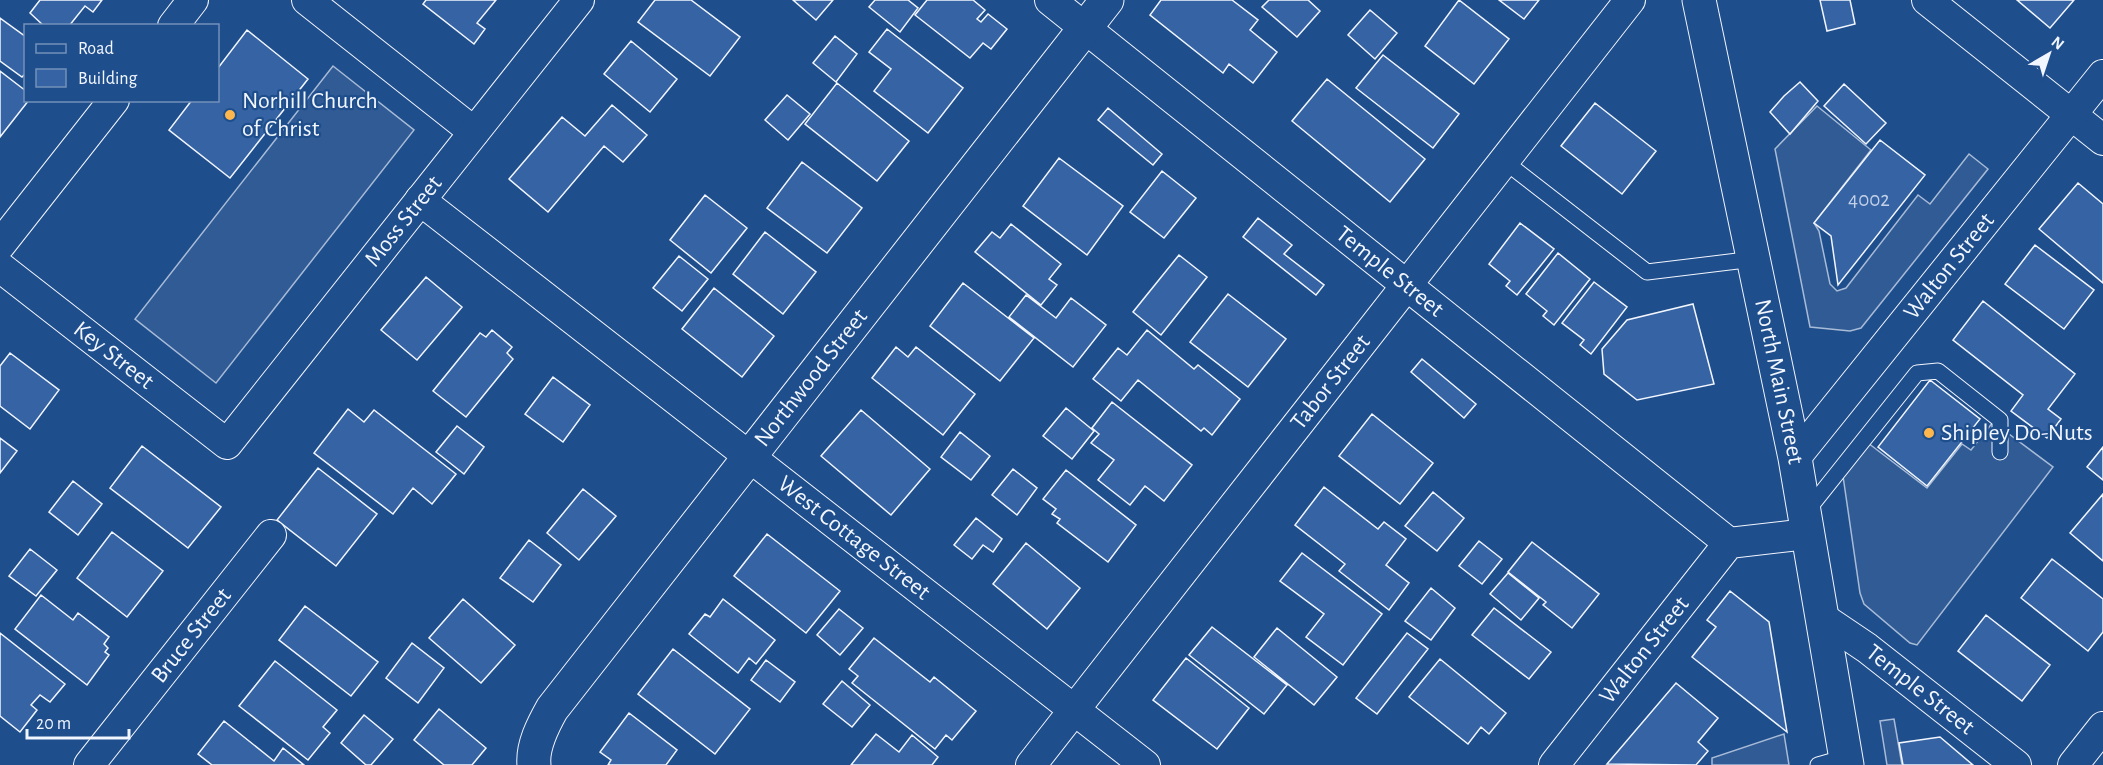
<svg xmlns="http://www.w3.org/2000/svg" width="2103" height="765" font-family="'Alegreya Sans',sans-serif">
<rect width="100%" height="100%" fill="#1f4e8c"/>
<path fill="#305b95" stroke="#a8bbd7" stroke-width="1.5" d="M333,66L414,130L216,383L135,319Z
M1817,106L1871,150L1814,223L1819,231L1830,284L1837,291L1846,288L1918,195L1930,204L1969,154L1988,169L1861,328L1850,331L1810,327L1775,149Z
M1993,422L2053,467L1917,645L1910,643L1864,604L1860,593L1843,476L1868,443L1927,488L1962,444L1971,450Z
M1894,719L1902,765H1887L1880,721Z
M1784,734L1789,765H1712V758Z"/>
<path fill="#3563a3" stroke="#f2f6ff" stroke-width="1.5" d="M40,0H102L93,12L85,6L69,26H44L30,13Z
M426,0H496L477,23L485,29L474,44L423,4Z
M655,0H691L740,37L710,76L638,22Z
M793,0H833L816,20Z
M875,0H908L918,8L900,32L869,7Z
M927,0H973L985,10L977,19L981,22L988,14L1007,29L991,49L983,43L970,58L915,15Z
M1161,0H1232L1258,20L1250,30L1277,52L1253,83L1229,64L1223,73L1150,15Z
M1269,0H1308L1320,11L1297,37L1262,7Z
M1459,0L1509,39L1474,84L1425,46Z
M1499,0H1539L1524,19Z
M1820,0H1850L1855,24L1827,31Z
M2017,0H2074L2050,28Z
M1370,10L1397,33L1375,59L1348,35Z
M0,18L26,37V73L22,77L0,61Z
M887,29L963,88L928,133L874,91L891,69L869,52Z
M247,30L308,79L230,178L169,130L192,100H218V68Z
M835,36L857,54L836,82L813,63Z
M631,41L677,79L650,112L604,74Z
M1383,55L1459,114L1433,148L1356,88Z
M0,71L26,91V100H29L0,137Z
M1327,79L1425,159L1390,202L1292,121Z
M1800,82L1818,101L1790,134L1770,112L1784,96Z
M837,83L909,141L877,181L805,124Z
M1844,84L1886,123L1866,144L1824,106Z
M787,95L810,114L788,140L765,120Z
M1595,103L1656,151L1622,194L1561,146Z
M612,105L647,135L623,162L604,146L548,212L509,179L562,117L585,136Z
M1108,108L1162,154L1153,165L1098,120Z
M1880,140L1925,175L1838,285L1831,236L1814,223Z
M1059,158L1123,206L1087,255L1023,206Z
M802,162L862,208L827,253L767,208Z
M1162,171L1196,198L1164,238L1130,212Z
M2078,183L2103,204V283L2039,229Z
M705,195L747,228L711,273L670,240Z
M1258,218L1292,245L1284,254L1324,285L1316,295L1243,237Z
M1520,223L1554,249L1517,295L1506,286L1510,281L1489,264Z
M1011,224L1061,264L1049,279L1057,285L1041,305L975,252L992,232L1000,238Z
M765,232L816,272L783,314L733,274Z
M2035,245L2094,290L2064,329L2005,284Z
M1558,253L1590,279L1554,325L1543,316L1547,311L1526,294Z
M1179,255L1207,277L1161,335L1133,312Z
M679,256L708,279L682,311L653,288Z
M426,277L462,307L417,360L381,330Z
M1594,282L1627,307L1591,354L1580,345L1584,340L1562,323Z
M963,283L1034,338L1000,381L930,326Z
M714,288L774,336L742,377L682,329Z
M1228,294L1286,339L1248,387L1190,342Z
M1026,295L1056,318L1071,298L1106,325L1073,367L1009,317Z
M1983,301L2075,374L2048,409L2061,419L2047,438L2011,411L2023,395L1953,340Z
M1693,304L1714,384L1637,400L1604,374L1602,349L1627,320Z
M492,330L512,347L507,353L513,359L466,417L433,391L480,333L486,337Z
M1147,330L1194,369L1198,365L1240,399L1212,435L1204,428L1201,431L1138,380L1121,401L1093,379L1118,348L1127,355Z
M896,347L908,357L916,347L975,394L943,435L872,378Z
M10,353L59,390L30,429L0,406V366Z
M1422,359L1476,404L1464,418L1411,372Z
M553,377L590,405L563,442L525,414Z
M1930,380L1980,419L1927,486L1878,447Z
M1112,402L1192,465L1164,501L1145,486L1130,505L1098,480L1114,460L1091,443L1099,434L1092,428Z
M1066,408L1094,431L1072,459L1043,436Z
M348,409L364,422L374,410L456,474L432,504L413,488L393,514L314,453Z
M861,410L930,469L891,515L821,456Z
M1372,414L1433,463L1400,504L1339,456Z
M457,426L484,447L464,474L436,452Z
M960,432L990,456L971,480L941,457Z
M0,438L17,451L0,473Z
M142,446L221,507L188,548L110,488Z
M2103,447V480L2087,467Z
M318,468L377,514L336,566L277,520Z
M1013,469L1037,488L1017,515L992,495Z
M1066,470L1136,525L1108,562L1057,523L1060,519L1052,514L1056,509L1043,499Z
M73,481L102,504L78,535L49,512Z
M1324,487L1378,529L1384,522L1406,539L1386,565L1409,583L1389,610L1339,571L1345,564L1295,525Z
M583,489L616,516L579,560L547,533Z
M1433,492L1464,518L1437,551L1405,526Z
M2103,494V561L2070,533Z
M976,518L1002,539L993,552L983,545L972,559L954,545Z
M112,532L163,571L127,617L77,578Z
M767,534L840,591L806,633L734,576Z
M529,540L561,565L533,602L500,578Z
M1479,541L1502,559L1482,584L1459,566Z
M1532,542L1599,594L1572,628L1543,605L1546,602L1508,572Z
M1026,543L1080,588L1047,629L993,584Z
M30,549L57,570L36,596L9,576Z
M1302,553L1382,614L1343,665L1306,637L1324,614L1280,581Z
M2052,559L2103,599V632L2088,651L2021,598Z
M1508,573L1539,598L1521,620L1490,594Z
M1431,588L1455,608L1431,640L1405,621Z
M1730,591L1769,622L1787,732L1692,657L1716,627L1707,620Z
M41,595L73,620L78,613L109,637L104,644L108,648L105,652L109,655L87,685L15,629Z
M463,599L515,645L481,683L429,638Z
M723,599L775,640L756,664L749,658L738,673L689,634L705,614L710,617Z
M305,606L378,662L351,696L279,640Z
M1494,608L1551,652L1529,679L1472,635Z
M839,609L863,628L840,655L817,635Z
M1986,615L2050,665L2022,701L1958,651Z
M1212,627L1287,685L1264,714L1189,655Z
M1277,628L1337,677L1314,705L1254,657Z
M0,633L65,684L50,702L40,695L31,705L37,710L20,732L0,716Z
M1407,633L1428,649L1377,714L1356,698Z
M874,638L930,682L934,677L976,711L952,740L946,735L935,749L852,683L858,676L849,669Z
M412,643L444,668L418,703L386,678Z
M673,649L750,709L715,754L638,694Z
M1186,658L1249,708L1217,749L1153,700Z
M1440,659L1506,713L1489,734L1481,727L1468,744L1409,697Z
M766,660L795,682L780,702L751,680Z
M275,661L337,710L323,727L330,733L308,760L239,706Z
M842,681L870,705L852,727L823,704Z
M1676,683L1718,718L1698,742L1708,751L1696,765L1607,764Z
M439,709L486,748L472,765H444L414,740Z
M629,713L677,750L666,765H608L611,760L600,752Z
M364,715L393,739L371,765H366L341,743Z
M224,721L274,761L283,748L304,765H212L198,754Z
M876,734L899,752L912,735L938,757L932,765H851Z
M1940,737L1973,765H1903L1899,743Z"/>
<g fill="none" stroke-linecap="round" stroke-linejoin="round">
<g stroke="#f2f6ff" stroke-width="17">
<path id="lane" d="M1504,161L1647,272L1754,259
M1807,511L1917,373L1938,371L2000,420V452
M1818,765L1846,757"/>
</g>
<g stroke="#f2f6ff" stroke-width="32">
<g id="street">
<path d="M307,0L474,132"/>
<path id="s1" d="M1050,0L1729,543"/>
<path d="M1927,0L2103,140"/>
<path d="M173,26L193,0"/>
<path id="s2" d="M420,200L1145,765"/>
<path d="M0,245L114,100"/>
<path id="s3" d="M0,267L227,444L579,0"/>
<path id="s4" d="M1795,458L2103,75"/>
<path id="s5" d="M1821,617L1867,648L2016,765"/>
<path id="s6" d="M89,765L271,535"/>
<path id="s7" d="M1031,765L1630,0"/>
<path id="s8" d="M1554,765L1729,543L1807,534"/>
<path d="M2073,765L2103,727"/>
</g>
</g>
<g stroke="#f2f6ff" stroke-width="35">
<g id="secondary">
<path id="s9" d="M1699,0L1795,458L1847,765"/>
<path id="s10" d="M534,765C532,746 543,725 552,709L1107,0"/>
</g>
</g>
<use href="#lane" stroke="#1f4e8c" stroke-width="15"/>
<use href="#street" stroke="#1f4e8c" stroke-width="30"/>
<use href="#secondary" stroke="#1f4e8c" stroke-width="33"/>
</g>
<g fill="#ffb74d" stroke="#1f4e8c" stroke-width="2">
<circle cx="230" cy="115" r="6"/>
<circle cx="1929" cy="433" r="6"/>
</g>
<g text-anchor="middle" dominant-baseline="central" stroke-width="4.5" stroke-linejoin="round" paint-order="stroke">
<g font-size="21" fill="#c3d1e8">
<text x="1869" y="199">4002</text>
</g>
<g font-size="24" fill="#f2f6ff" stroke="#1f4e8c" text-anchor="start">
<text x="242" y="101">Norhill Church<tspan x="242" dy="28">of Christ</tspan></text>
<text x="1941" y="433">Shipley Do-Nuts</text>
</g>
<g font-size="24" fill="#f2f6ff" stroke="#1f4e8c">
<text stroke="none"><textPath href="#s3" startOffset="572">Moss Street</textPath></text>
<text stroke="none"><textPath href="#s4" startOffset="246">Walton Street</textPath></text>
<text stroke="none"><textPath href="#s1" startOffset="435">Temple Street</textPath></text>
<text stroke="none"><textPath href="#s3" startOffset="144">Key Street</textPath></text>
<text stroke="none"><textPath href="#s10" startOffset="480">Northwood Street</textPath></text>
<text stroke="none"><textPath href="#s9" startOffset="390">North Main Street</textPath></text>
<text stroke="none"><textPath href="#s7" startOffset="486">Tabor Street</textPath></text>
<text stroke="none"><textPath href="#s2" startOffset="550">West Cottage Street</textPath></text>
<text stroke="none"><textPath href="#s6" startOffset="165">Bruce Street</textPath></text>
<text stroke="none"><textPath href="#s8" startOffset="146">Walton Street</textPath></text>
<text stroke="none"><textPath href="#s5" startOffset="123">Temple Street</textPath></text>
</g>
</g>
<rect x="24" y="24" width="195" height="78" fill="#1f4e8c" stroke="#7391ba" stroke-width="1.5"/>
<rect x="36" y="44" width="30" height="9" fill="#1f4e8c" stroke="#7391ba" stroke-width="1.5"/>
<text x="78" y="54" font-size="18" fill="#f2f6ff">Road</text>
<rect x="36" y="69" width="30" height="18" fill="#3563a3" stroke="#7391ba" stroke-width="1.5"/>
<text x="78" y="84" font-size="18" fill="#f2f6ff">Building</text>
<g transform="translate(2049 54) rotate(39)" stroke="#1f4e8c" stroke-width="4.5" paint-order="stroke">
<path d="M0-4.5L10 22L0 15L-10 22Z" fill="#f2f6ff"/>
<text y="-9" font-size="16" font-weight="bold" text-anchor="middle" fill="#f2f6ff">N</text>
</g>
<path d="M27 729v9h102v-9" fill="none" stroke="#f2f6ff" stroke-width="3"/>
<text x="36" y="729" font-size="18" fill="#f2f6ff" stroke="#1f4e8c" stroke-width="4.5" paint-order="stroke">20 m</text>
</svg>
